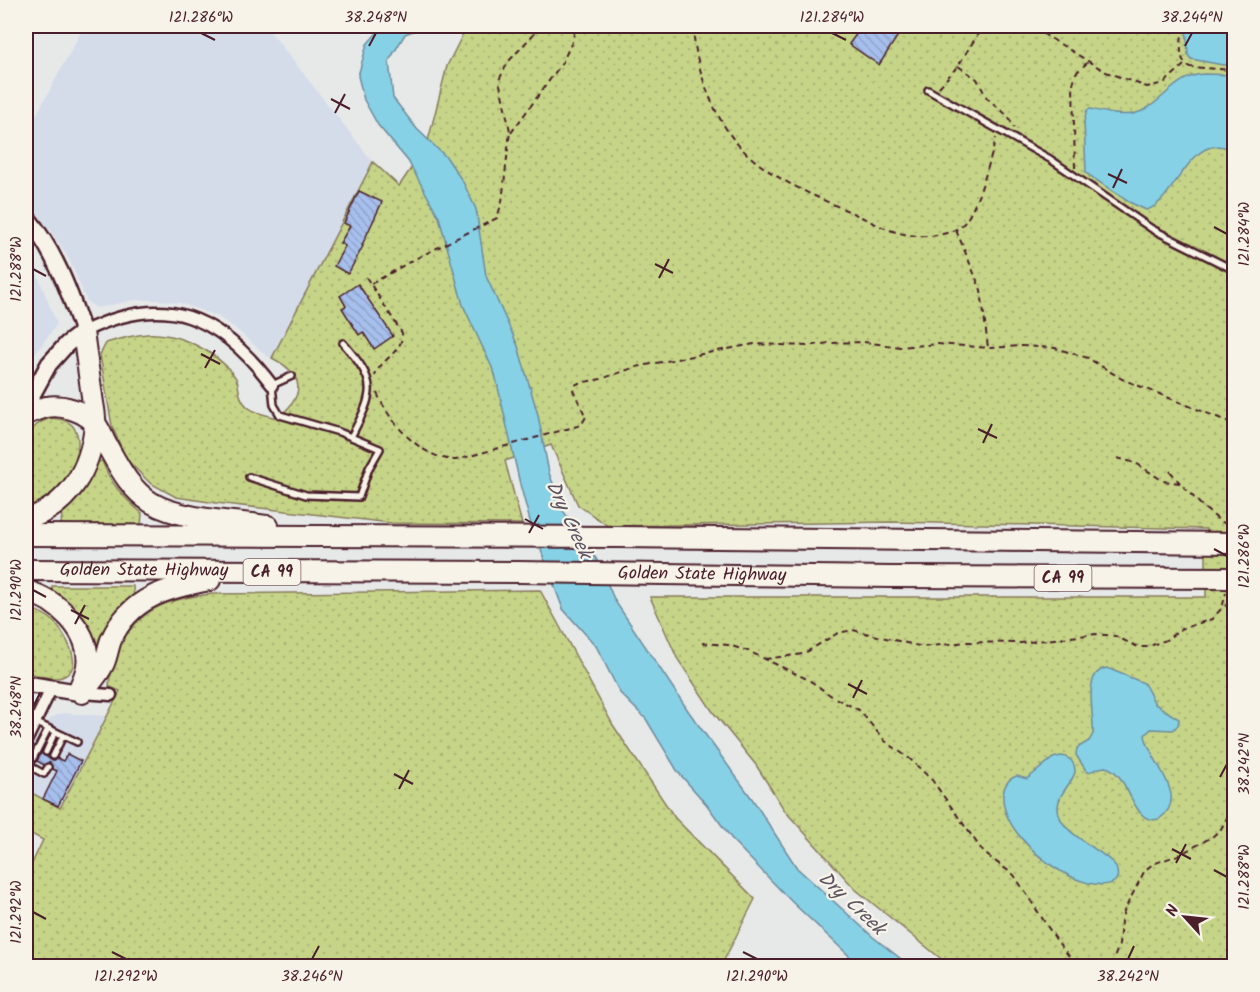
<svg xmlns="http://www.w3.org/2000/svg" width="1260" height="992" font-family="Kalam,sans-serif">
<defs>
<pattern id="grass-dots" width="8" height="8" patternUnits="userSpaceOnUse" patternTransform="scale(1.5)"><rect width="8" height="8" fill="#c6d488"/><path d="M2 2h.1M6 6h.1" fill="none" stroke="#acb676" stroke-width="1.8" stroke-linecap="round"/></pattern>
<pattern id="building-back-hatch" width="6" height="6" patternUnits="userSpaceOnUse" patternTransform="scale(1.5)"><rect width="6" height="6" fill="#a6bfec"/><path d="M-1 5l2 2M0 0l6 6M5-1l2 2" fill="none" stroke="#90a4cb"/></pattern>
</defs>
<rect width="100%" height="100%" fill="#e7e9e9"/>
<filter id="ink" filterUnits="userSpaceOnUse"><feTurbulence type="fractalNoise" baseFrequency=".0167" numOctaves="2"/><feDisplacementMap in="SourceGraphic" scale="12" xChannelSelector="R" yChannelSelector="G"/><feConvolveMatrix kernelMatrix="1 2 1 2 8 2 1 2 1" color-interpolation-filters="sRGB"/></filter>
<g filter="url(#ink)">
<path fill="#d4dcea" d="M84,26H266L373,162L272,358L267,356L235,328L217,316L180,303L157,300H135L97,308L87,302L69,259L48,227L26,198V134Z
M26,257L38,276L57,324L26,366Z
M62,713L108,716L60,808L26,790V767L47,723L51,718Z"/>
<path fill="url(#grass-dots)" stroke="#887a5a" stroke-width="1.5" d="M467,26H1234V966H950L855,889L785,811L756,765L713,712L677,658L650,597H1206V529L893,522L608,526L578,505L551,445L505,461L522,524L391,523L216,503L176,497L150,483L126,459L112,426L100,355L106,343C119,339 132,335 147,334C176,332 215,350 233,374C238,380 238,384 239,391C243,412 260,413 277,418C307,395 304,374 272,358L373,162L399,186L427,145L447,66Z
M50,418C58,419 66,419 72,425C87,442 71,476 58,490C50,499 36,505 26,509V435L39,423Z
M102,461C111,484 124,498 142,513L141,527L61,526L62,511L89,480L97,462Z
M52,586H133L134,600L100,648L93,649L52,598Z
M540,590L613,725L675,818L755,899L721,966H26V876L43,840L26,831V790L60,808L120,691L109,687C111,644 138,608 181,599C192,596 203,595 214,594Z
M26,607C34,610 44,613 51,619C63,630 88,668 62,677C53,680 35,675 26,672Z"/>
<path fill="#86d1e6" stroke="#6e8a9b" stroke-width="1.5" d="M383,26H426L405,34L389,61L393,98L417,129L447,158L463,182L476,209L486,276L518,346L538,415L549,473L564,512L597,560L615,601L689,712L753,800L797,868L873,937L910,966H860L792,902L734,842L707,805L678,772L646,719L620,693L596,646L563,609L530,521L520,484L495,374L463,305L439,217L408,161L378,125L364,100L358,76L367,44Z
M1186,26H1234V64L1223,65L1191,59L1188,55Z
M1205,74L1234,75V151C1190,126 1175,205 1146,210L1129,202L1086,173L1084,121L1087,110L1090,109C1105,112 1117,116 1132,114C1162,108 1172,75 1205,74Z
M1107,668L1144,683L1155,704L1179,719L1178,725L1173,730L1151,729L1145,735C1148,760 1192,797 1159,819C1131,827 1130,771 1105,767C1098,767 1093,772 1087,772L1076,755L1077,748L1089,741L1093,734C1095,715 1081,672 1107,668Z
M1061,756C1070,757 1075,763 1075,772C1072,783 1062,790 1059,801C1050,831 1099,846 1115,865C1128,893 1088,885 1074,878C1046,866 1004,831 1003,798C1003,787 1007,779 1017,776L1027,779L1053,758Z"/>
<path fill="url(#building-back-hatch)" stroke="#4a1f2b" stroke-width="1.5" d="M862,26H904L879,65L849,44Z
M359,191L382,202L362,245L363,246L348,274L334,266L345,246L340,243L350,226L344,223Z
M358,284L393,336L374,349L363,332L359,335L342,308L346,306L340,296Z
M41,753L53,761L57,758L63,761L67,754L81,761L58,806L43,799L57,771L52,769L50,763L44,765L37,761Z"/>
<g fill="none" stroke-linecap="round" stroke-linejoin="round">
<g stroke="#4a1f2b" stroke-width="10">
<path id="lane" d="M928,90L1050,159L1152,229L1234,270
M343,343C378,383 375,391 351,437
M249,477L306,495L359,497L369,468L380,449L339,432L280,415L274,405L272,385L292,376
M35,722L77,742
M46,752L55,732
M53,756L63,736
M26,764L44,774L48,767
M29,766L48,729"/>
</g>
<g stroke="#4a1f2b" stroke-width="15">
<path id="street" d="M83,332C165,291 219,315 272,385
M82,693L111,695
M26,741L51,689"/>
</g>
<g stroke="#4a1f2b" stroke-width="20">
<path id="secondary" d="M26,216C54,250 69,290 83,332L67,344L49,364L26,406
M26,684L82,693"/>
</g>
<g stroke="#4a1f2b" stroke-width="24">
<g id="highway">
<path d="M26,414C33,412 40,408 47,407C62,404 83,411 94,422C99,427 102,435 105,442C118,465 129,489 152,503C181,520 234,521 268,526"/>
<path d="M26,519C69,507 91,468 95,424C96,416 93,405 92,396C89,375 86,353 83,332"/>
<path d="M26,535L617,537L1234,543"/>
<path id="s1" d="M26,570L519,572L891,577"/>
<path d="M26,591C56,599 92,631 87,666C86,674 82,682 79,689"/>
<path d="M82,693C90,684 99,674 104,663C107,656 108,648 111,640C130,597 167,588 210,580"/>
</g>
</g>
<path stroke="#4a1f2b" stroke-width="2" stroke-dasharray="6 4.5" stroke-linecap="butt" d="M693,26C695,64 710,109 734,140C764,177 815,196 857,215C872,222 888,231 904,234C920,238 947,237 961,226C976,215 991,157 996,138
M1002,26L1032,27L1106,72L1147,87L1164,83L1184,65
M1183,26C1182,39 1176,61 1190,67L1234,70
M958,66L977,79L987,98L1008,116L1014,128
M939,87L958,66L983,26
M511,133L562,63L572,42L576,26
M1075,168L1073,84L1076,73L1088,62
M956,230L981,290L988,348
M366,277L402,333C404,352 380,359 375,376
M371,284L413,260L497,218L502,202L510,131L499,80L508,62L541,26
M377,393C390,423 421,459 456,460L581,425L586,417L573,390L575,385L579,383L601,379L636,367L743,346L754,344L807,346L829,343L864,342L900,347L938,344L990,348L1021,346L1055,348L1088,358L1122,379L1234,424
M1117,458L1136,463L1163,481L1180,483L1203,507L1220,521L1232,527
M1170,471L1180,483
M1225,605L1234,612
M702,643L728,645L748,651L809,680L833,697L859,710L885,741L910,759L932,780L984,853L1014,875L1057,941L1077,966
M765,659L803,654L838,633L853,630L923,647L966,642L1021,643L1096,634L1115,636L1138,647H1147L1166,640L1181,629L1212,619L1222,608L1226,593
M1111,966L1119,945L1121,921L1124,911L1145,870L1153,864L1181,854L1212,837L1221,829L1234,805"/>
<use href="#lane" stroke="#f7f3e8" stroke-width="5"/>
<use href="#street" stroke="#f7f3e8" stroke-width="10"/>
<use href="#secondary" stroke="#f7f3e8" stroke-width="15"/>
<use href="#highway" stroke="#f7f3e8" stroke-width="20"/>
<g stroke="#4a1f2b" stroke-width="24" stroke-linecap="butt">
<path id="highway-bridge" d="M891,577L1234,578"/>
</g>
<use href="#highway-bridge" stroke="#f7f3e8" stroke-width="20"/>
</g>
</g>
<path fill="none" stroke="#4a1f2b" stroke-width="2" d="M201,33L215,40M832,33L846,40M369,46L376,33M1185,46L1192,33M331,99L350,109M335,113L345,94M1108,174L1127,183M1113,188L1122,169M1214,227L1227,234M655,264L673,273M33,269L46,276M659,278L669,259M201,354L220,364M205,368L215,350M978,429L997,438M983,443L992,424M525,519L543,529M529,533L539,515M1214,549L1227,556M33,590L46,597M71,610L89,619M75,624L85,605M848,684L867,694M853,698L862,680M33,707L40,693M394,774L413,784M1220,777L1227,764M399,789L409,770M1172,849L1191,859M1176,863L1186,844M1214,870L1227,877M33,912L46,919M112,952L126,959M743,952L757,959M312,959L319,946M1128,959L1134,946"/>
<g text-anchor="middle" dominant-baseline="central" stroke-width="4.5" stroke-linejoin="round" paint-order="stroke">
<g fill="#f7f3e8" stroke="#7e5f64" stroke-width="1.5">
<rect x="243.5" y="559" width="57" height="26" rx="4.5"/>
<rect x="1034.5" y="565" width="57" height="26" rx="4.5"/>
</g>
<g font-size="16" font-weight="bold" fill="#4a1f2b">
<text x="272" y="572">CA 99</text>
<text x="1063" y="578">CA 99</text>
</g>
<g font-size="18" fill="#4a1f2b" stroke="#f7f3e8">
<text stroke="none"><textPath href="#s1" startOffset="118">Golden State Highway</textPath></text>
<text stroke="none"><textPath href="#s1" startOffset="676">Golden State Highway</textPath></text>
</g>
<g font-size="20" font-style="italic" fill="#5c5463" stroke="#f7f3e8">
<text transform="translate(568 520) rotate(65)">Dry Creek</text>
<text transform="translate(851 904) rotate(43)">Dry Creek</text>
</g>
</g>
<rect width="1260" height="992" fill="none" stroke="#f7f3e8" stroke-width="66"/>
<g transform="translate(1185 917) rotate(297)" stroke="#f7f3e8" stroke-width="4.5" paint-order="stroke">
<path d="M0-4.5L10 22L0 15L-10 22Z" fill="#4a1f2b"/>
<text y="-9" font-size="16" font-weight="bold" text-anchor="middle" fill="#4a1f2b">N</text>
</g>
<rect x="33" y="33" width="1194" height="926" fill="none" stroke="#4a1f2b" stroke-width="2"/>
<g font-size="15" text-anchor="middle" fill="#4a1f2b">
<text x="201" y="22">121.286°W</text>
<text x="376" y="22">38.248°N</text>
<text x="832" y="22">121.284°W</text>
<text x="1192" y="22">38.244°N</text>
<text transform="translate(1244 234) rotate(-90)" y="5">121.284°W</text>
<text transform="translate(16 269) rotate(-90)" y="5">121.288°W</text>
<text transform="translate(1244 556) rotate(-90)" y="5">121.286°W</text>
<text transform="translate(16 590) rotate(-90)" y="5">121.290°W</text>
<text transform="translate(16 707) rotate(-90)" y="5">38.248°N</text>
<text transform="translate(1244 764) rotate(-90)" y="5">38.242°N</text>
<text transform="translate(1244 877) rotate(-90)" y="5">121.288°W</text>
<text transform="translate(16 912) rotate(-90)" y="5">121.292°W</text>
<text x="126" y="981">121.292°W</text>
<text x="312" y="981">38.246°N</text>
<text x="757" y="981">121.290°W</text>
<text x="1128" y="981">38.242°N</text>
</g>
</svg>
